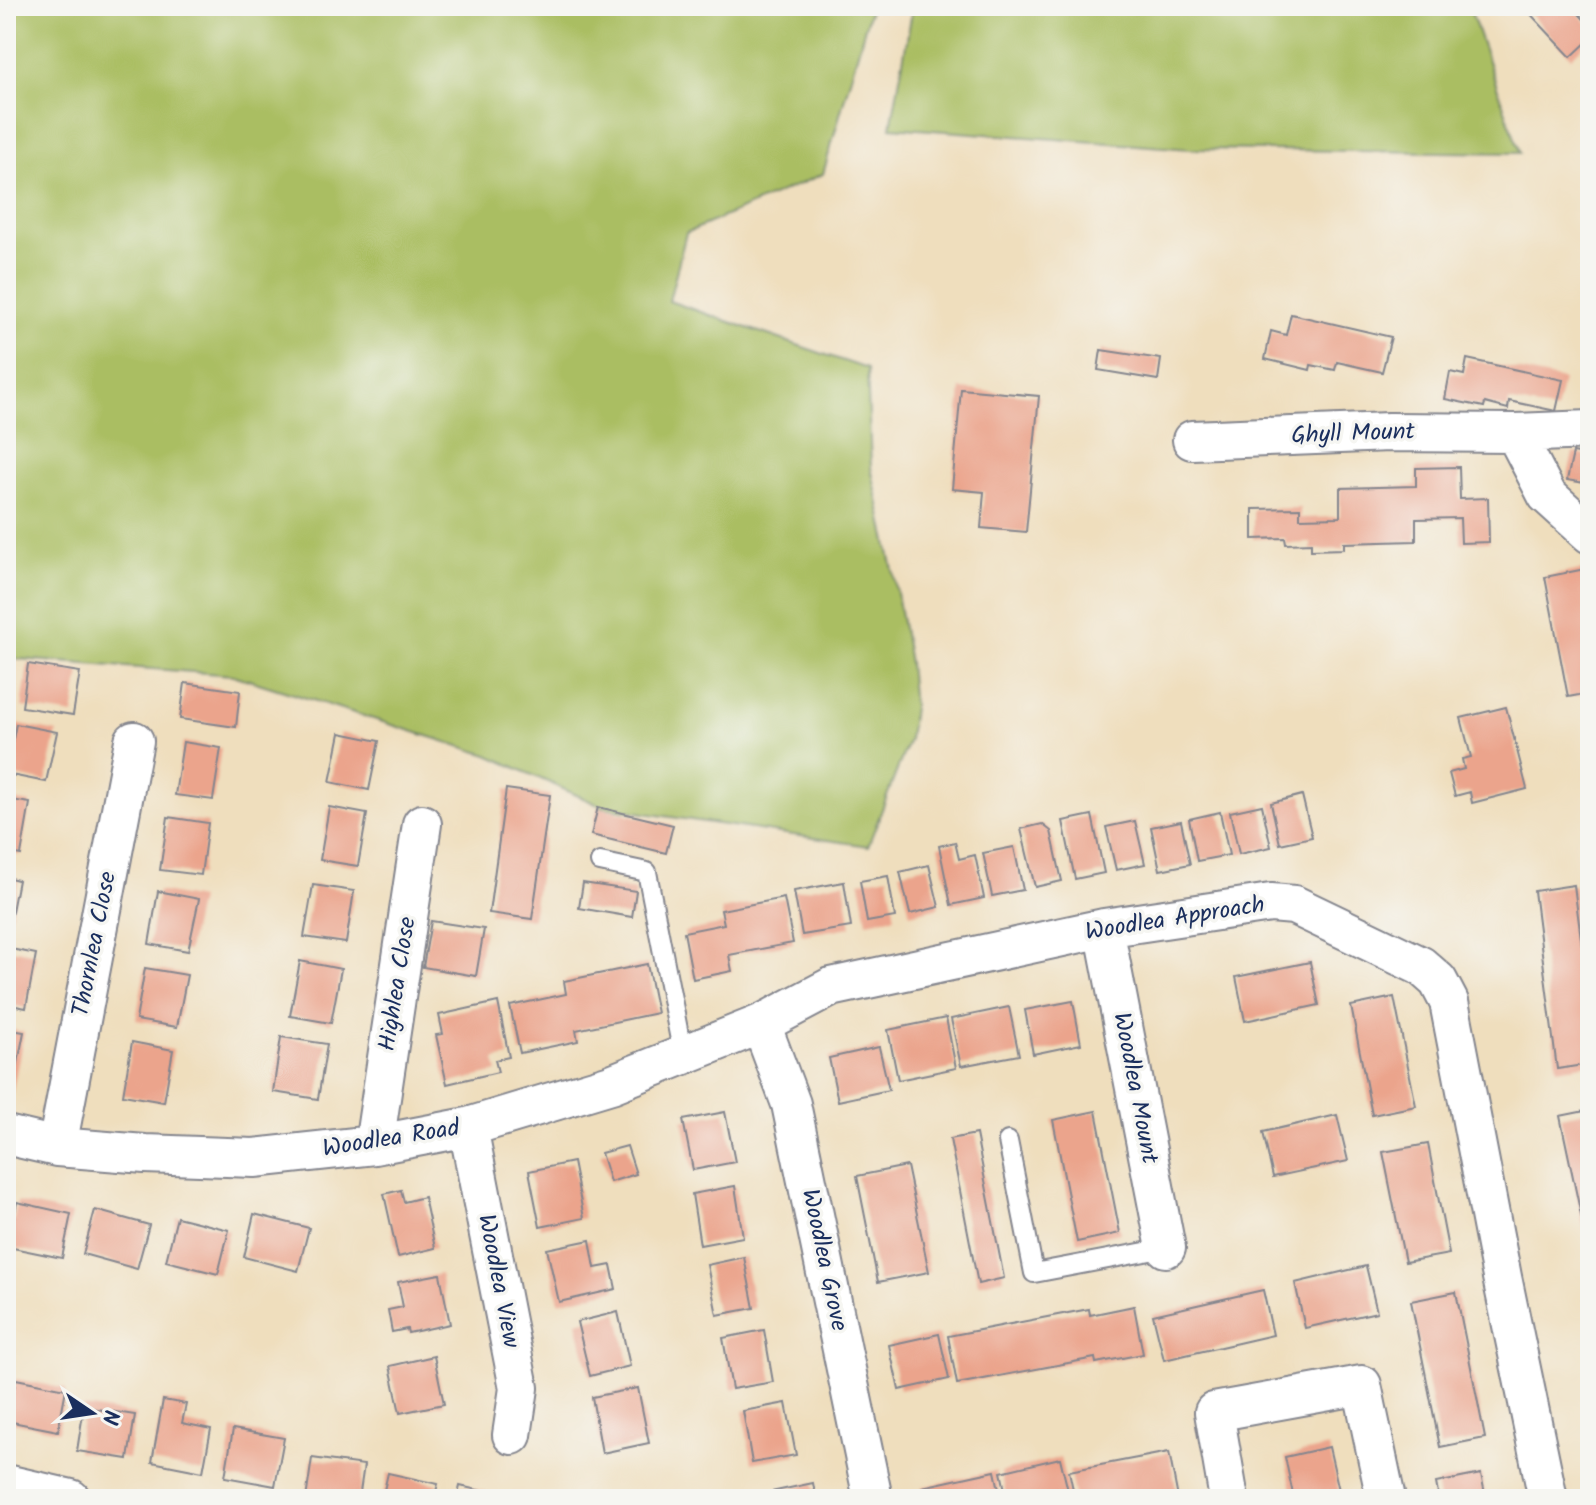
<svg xmlns="http://www.w3.org/2000/svg" width="1596" height="1505" font-family="Kalam,sans-serif">
<rect width="100%" height="100%" fill="#f6f6f2"/>
<filter id="ink" filterUnits="userSpaceOnUse"><feTurbulence type="fractalNoise" baseFrequency=".0125" numOctaves="2"/><feDisplacementMap in="SourceGraphic" scale="16" xChannelSelector="R" yChannelSelector="G"/><feConvolveMatrix kernelMatrix="1 2 1 2 8 2 1 2 1" color-interpolation-filters="sRGB"/></filter>
<filter id="wash" filterUnits="userSpaceOnUse"><feTurbulence type="fractalNoise" baseFrequency=".006" numOctaves="4" result="noise"/><feDisplacementMap in="SourceGraphic" scale="32" xChannelSelector="R" yChannelSelector="G"/><feGaussianBlur stdDeviation="1.8" result="paint"/><feColorMatrix in="noise" values="0 0 0 0 0 0 0 0 0 0 0 0 0 0 0 0 0 1.4 0 .05"/><feComposite in="paint" operator="in"/></filter>
<g filter="url(#wash)">
<rect width="100%" height="100%" fill="#efdebd"/>
<path fill="#aabe62" stroke="#627660" stroke-width="2" d="M6,6H871L823,174L686,233L669,301L867,369L871,467L893,570L909,663L913,707L909,739L868,846L603,807L488,755L233,675L6,658Z
M913,6H1469L1520,153L1190,149L891,127Z"/>
<g id="blocks">
<path fill="#eba48c" d="M1523,6H1572L1590,26V39L1571,57Z
M1291,314L1391,337L1382,372L1337,362L1335,370L1311,365L1310,370L1265,359L1271,331L1286,335Z
M1101,350L1161,359L1158,380L1098,370Z
M1467,359L1563,380L1556,411L1509,401L1508,409L1485,403L1484,407L1445,399L1450,372L1464,375Z
M961,389L1039,396L1026,532L981,528L984,492L952,489Z
M1573,453L1590,456V484L1567,480Z
M1459,467L1460,499L1488,498L1489,542L1461,543L1460,518L1416,519V541L1344,543V549L1311,550V543L1286,544L1285,538L1253,539V509L1300,508V518L1340,517V488L1416,486V468Z
M1590,568V693L1568,697L1545,577Z
M28,664L80,672L73,715L22,707Z
M185,683L240,691L236,727L180,719Z
M1506,707L1527,789L1472,803L1470,792L1455,796L1449,773L1464,769L1462,759L1471,757L1461,718Z
M16,724L57,732L46,782L6,774Z
M340,733L379,741L369,790L330,782Z
M183,742L221,748L213,800L175,795Z
M506,789L550,795L532,919L489,913Z
M1302,795L1312,837L1280,844L1271,803Z
M6,799L30,803L21,855L6,852Z
M1262,805L1271,847L1239,854L1230,812Z
M329,807L367,814L358,866L320,860Z
M598,807L673,825L666,853L591,835Z
M1220,812L1229,855L1197,861L1189,819Z
M1092,815L1104,873L1075,879L1063,821Z
M168,817L208,823L201,875L160,870Z
M1135,821L1145,864L1116,870L1106,827Z
M1181,821L1190,864L1160,870L1151,827Z
M1042,824L1051,831L1062,881L1035,887L1021,829Z
M955,842L959,859L975,855L984,898L951,905L939,846Z
M1014,847L1023,890L992,896L983,853Z
M929,865L939,907L910,914L900,872Z
M888,876L895,917L867,922L860,881Z
M6,877L18,880L8,932H6Z
M844,882L851,927L802,935L794,891Z
M583,883L636,891L632,917L579,908Z
M313,885L354,891L346,943L304,937Z
M1574,885L1590,1008V1064L1557,1069L1534,891Z
M158,891L199,899L188,951L149,944Z
M784,898L793,943L729,955L732,971L693,979L684,932L724,924L721,910Z
M431,921L484,929L476,976L423,967Z
M6,948L36,954L26,1008L6,1004Z
M300,961L341,969L331,1023L290,1016Z
M1310,962L1319,1005L1245,1021L1236,977Z
M647,964L657,1013L576,1030L578,1041L520,1053L510,1006L566,994L564,981Z
M145,968L187,975L177,1027L136,1020Z
M1394,997L1416,1106L1372,1115L1351,1006Z
M1073,1001L1081,1044L1033,1054L1025,1010Z
M498,1002L509,1057L495,1060L498,1072L447,1084L436,1035L443,1034L439,1015Z
M1009,1007L1019,1055L961,1066L951,1019Z
M946,1018L956,1068L898,1080L888,1030Z
M6,1029L24,1032L12,1094L6,1093Z
M281,1037L327,1044L318,1099L273,1092Z
M132,1042L173,1050L164,1102L123,1095Z
M879,1047L889,1090L838,1101L829,1058Z
M1590,1110V1253H1589L1560,1116Z
M1096,1111L1120,1233L1077,1242L1053,1120Z
M725,1112L735,1162L693,1170L683,1120Z
M1337,1115L1348,1161L1273,1177L1263,1132Z
M976,1134L1004,1278L978,1284L950,1139Z
M1428,1144L1449,1254L1405,1262L1383,1152Z
M627,1146L636,1174L610,1182L601,1153Z
M573,1162L584,1218L540,1227L529,1171Z
M907,1166L929,1272L878,1282L857,1176Z
M735,1186L743,1237L700,1245L692,1194Z
M401,1190L404,1202L424,1197L435,1248L398,1257L384,1194Z
M17,1202L71,1214L62,1258L8,1247Z
M95,1210L149,1225L137,1269L83,1254Z
M254,1214L309,1228L298,1271L244,1257Z
M177,1217L229,1230L218,1274L166,1261Z
M590,1240L595,1268L611,1265L616,1289L559,1302L547,1249Z
M744,1257L754,1308L717,1315L707,1265Z
M1366,1266L1377,1312L1305,1328L1295,1283Z
M440,1274L450,1324L408,1333L407,1329L392,1332L388,1310L403,1307L398,1282Z
M1590,1274V1294L1589,1295L1585,1275Z
M1263,1290L1273,1335L1164,1360L1153,1315Z
M1456,1292L1485,1438L1440,1447L1411,1301Z
M1134,1306L1143,1354L1096,1363L1095,1358L957,1384L948,1336L1089,1309L1090,1315Z
M618,1312L630,1366L590,1376L577,1322Z
M764,1330L773,1382L732,1389L723,1338Z
M939,1334L949,1379L899,1390L889,1345Z
M434,1356L444,1404L400,1413L390,1366Z
M16,1379L66,1389L58,1431L7,1421Z
M638,1388L649,1443L602,1453L592,1397Z
M163,1400L186,1404L182,1423L211,1429L203,1472L152,1462Z
M786,1403L796,1455L752,1463L743,1411Z
M84,1407L135,1415L128,1459L77,1451Z
M233,1429L284,1438L275,1486L225,1477Z
M1329,1447L1341,1499H1294L1285,1457Z
M1169,1452L1178,1498L1075,1499L1069,1471Z
M312,1458L364,1465L359,1499H306Z
M1060,1458L1070,1499H1007L1001,1472Z
M995,1471L1001,1499H924L922,1487Z
M388,1473L438,1484L434,1499H382Z
M1481,1474L1486,1499H1439L1436,1483Z
M813,1483L816,1499H772L771,1492Z
M460,1486L513,1498V1499H457Z"/>
</g>
</g>
<g filter="url(#ink)">
<use href="#blocks" fill-opacity="0" stroke="#85868e" stroke-width="2"/>
<g fill="none" stroke-linecap="round" stroke-linejoin="round">
<g stroke="#85868e" stroke-width="22">
<path id="service" d="M600,862L647,872L683,1055
M1008,1141L1034,1273L1166,1248"/>
</g>
<g stroke="#85868e" stroke-width="42">
<path id="minor" d="M1515,433L1547,495L1590,534
M1192,440L1389,432L1515,433L1590,430
M1104,928L1166,1248
M761,1024L791,1104L873,1499
M468,1127L519,1388L512,1435
M6,1135L57,1147L145,1154L254,1158L374,1145L468,1127L611,1084L761,1024L831,987L1104,928L1271,903L1294,905L1421,966L1438,981L1449,1002L1502,1277L1548,1499
M374,1145L422,824
M57,1147L134,741
M6,1484L71,1499
M1229,1499L1214,1412L1362,1385L1386,1499"/>
</g>
<use href="#service" stroke="#fff" stroke-width="18"/>
<use href="#minor" stroke="#fff" stroke-width="38"/>
</g>
</g>
<g text-anchor="middle" dominant-baseline="central" stroke-width="7" stroke-linejoin="round" paint-order="stroke">
<g font-size="24" fill="#1b2f5e" stroke="#f6f6f2">
<text transform="translate(1353 434) rotate(-2)">Ghyll Mount</text>
<text transform="translate(1175 919) rotate(-9)">Woodlea Approach</text>
<text transform="translate(95 944) rotate(-79)">Thornlea Close</text>
<text transform="translate(398 984) rotate(-81)">Highlea Close</text>
<text transform="translate(1135 1088) rotate(79)">Woodlea Mount</text>
<text transform="translate(391 1139) rotate(-9)">Woodlea Road</text>
<text transform="translate(824 1260) rotate(78)">Woodlea Grove</text>
<text transform="translate(498 1281) rotate(79)">Woodlea View</text>
</g>
</g>
<rect width="1596" height="1505" fill="none" stroke="#f6f6f2" stroke-width="32"/>
<g transform="translate(92 1413) rotate(103)" stroke="#f6f6f2" stroke-width="6" paint-order="stroke">
<path d="M0-6L14 30L0 20L-14 30Z" fill="#1b2f5e"/>
<text y="-12" font-size="22" font-weight="bold" text-anchor="middle" fill="#1b2f5e">N</text>
</g>
</svg>
